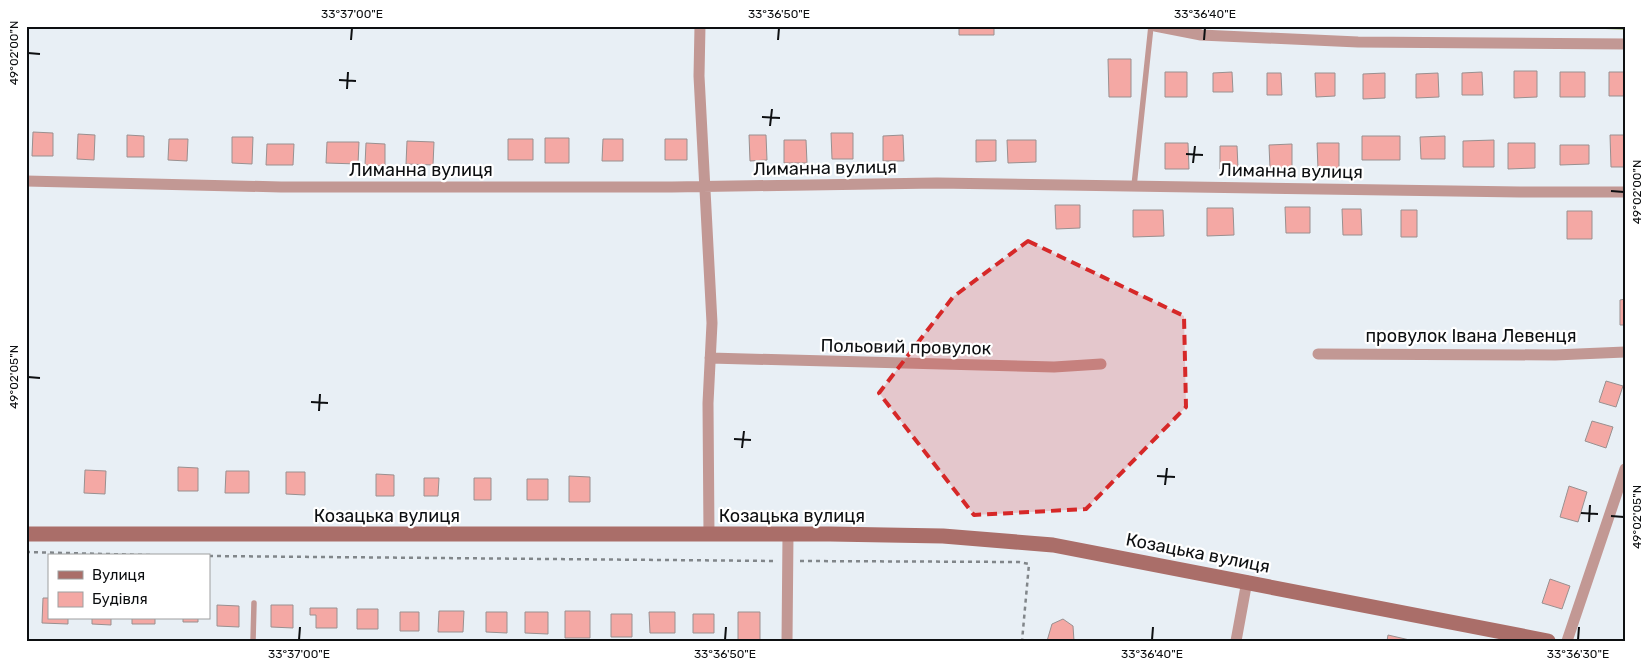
<svg xmlns="http://www.w3.org/2000/svg" width="1651" height="667" font-family="Rubik,sans-serif">
<rect width="100%" height="100%" fill="#e8eff5"/>
<path fill="#b1c58f" d="M1547,26H1625V30Z"/>
<path fill="#f4a8a4" stroke="#999090" d="M959,26H994V35H959Z
M1108,59H1131V97H1109Z
M1514,71H1537V97L1514,98Z
M1165,72H1187V97H1165Z
M1232,72L1233,92H1213V73Z
M1482,72L1483,95H1462V73Z
M1560,72H1585V97H1560Z
M1609,72H1625V96H1609Z
M1267,73H1281L1282,95H1267Z
M1315,73H1335V96L1316,97Z
M1385,73V98L1363,99V74Z
M1438,73L1439,97L1416,98V74Z
M33,132L53,133V156H32Z
M831,133H853V159H832Z
M78,134L95,135L94,160L77,159Z
M127,135L144,136V157H127Z
M749,135H766L767,160L750,161Z
M903,135L904,161H883V136Z
M1610,135H1625V167H1611Z
M1362,136H1400V160H1362Z
M1445,136V159H1421L1420,137Z
M232,137H253L252,164L232,163Z
M545,138H569V163H545Z
M169,139H188L187,161L168,160Z
M508,139H533V160H508Z
M603,139H623V161H602Z
M665,139H687V160H665Z
M784,140H806L807,163H784Z
M976,140H996V161L976,162Z
M1007,140H1036V162L1008,163Z
M1494,140V167H1463V141Z
M407,141L434,142L433,165L406,164Z
M327,142H359L358,164L326,163Z
M366,143L385,144V166L365,165Z
M1165,143H1188L1189,169H1165Z
M1317,143H1339V168L1318,169Z
M1508,143H1535V168L1508,169Z
M267,144H294L293,165H266Z
M1292,144V168H1270L1269,145Z
M1560,145H1589V164L1560,165Z
M1220,146H1237L1238,168L1220,169Z
M1055,205H1080V228L1056,229Z
M1285,207H1310V233H1286Z
M1207,208H1233L1234,235L1207,236Z
M1342,209H1361L1362,235H1343Z
M1133,210H1163L1164,236L1133,237Z
M1401,210H1417V237H1401Z
M1567,211H1592V239H1567Z
M1625,299V325H1620V300Z
M1606,381L1623,386L1616,407L1599,402Z
M1592,421L1613,427L1606,448L1585,441Z
M178,467L198,468V491H178Z
M85,470L106,471L105,494L84,493Z
M226,471H249V493H225Z
M286,472H305V495L286,494Z
M376,474L394,475V496H376Z
M569,476L590,477V502H569Z
M424,478H439L438,496H424Z
M474,478H491V500H474Z
M527,479H548V500H527Z
M1569,486L1587,492L1578,522L1560,517Z
M1550,579L1570,586L1562,609L1542,603Z
M43,598H49V618H68V624L42,623Z
M217,605L239,606V627L217,626Z
M271,605H293V628L271,627Z
M310,608H337V628H316V615H310Z
M357,609H378V629H357Z
M439,611H464L463,632H438Z
M565,611H590V638H565Z
M400,612H419V631H400Z
M486,612H507V633L486,632Z
M525,612H548V634L525,633Z
M649,612H675V633H650Z
M738,612H760V640H738Z
M611,614H632V637H611Z
M693,614H714V633H693Z
M92,618H111V625L92,624Z
M132,618H155V624H132Z
M183,618H198V622H183Z
M1063,619L1073,626L1074,641H1047L1052,624Z
M1388,635L1414,641H1387Z"/>
<g fill="none" stroke-linecap="round" stroke-linejoin="round">
<path stroke="#81868a" stroke-width="2.5" stroke-dasharray="4 4" stroke-linecap="butt" d="M26,552L188,556
M209,556L777,561
M800,561L1019,562L1029,564L1022,641"/>
<path stroke="#c29894" stroke-width="5.5" d="M1134,186L1151,26
M253,641L254,603"/>
<path stroke="#c29894" stroke-width="11" d="M700,26L699,76L712,323L708,403L709,535
M1155,26L1201,35L1358,42L1625,44
M26,181L281,187H672L937,183L1520,192H1625
M1318,354L1555,355L1625,352
M710,358L1054,367L1101,364
M787,641L788,535
M1236,641L1247,581
M1567,641L1625,469"/>
<path stroke="#aa6e69" stroke-width="15" d="M26,534H830L943,536L1053,545L1548,641"/>
</g>
<path fill="#d62828" fill-opacity="0.2" stroke="#d62828" stroke-width="4" stroke-dasharray="10 6" stroke-linejoin="round" d="M1028,241L1184,316L1186,407L1086,509L974,515L879,393L953,297Z"/>
<path fill="none" stroke="#0d0f11" stroke-width="2" d="M351,40L352,28M778,40L779,28M1204,40L1205,28M28,53L40,54M339,80L356,81M347,89L348,72M762,117L780,118M770,126L772,109M1186,154L1203,155M1193,163L1195,146M1611,191L1624,192M28,377L40,378M311,402L328,403M319,411L320,394M734,439L751,440M742,448L744,431M1157,476L1175,477M1165,485L1167,468M1581,513L1598,514M1611,516L1624,517M1589,522L1590,505M299,640L300,627M725,640L726,627M1152,640L1153,627M1578,640L1579,627"/>
<g text-anchor="middle" dominant-baseline="central" stroke-width="4.5" stroke-linejoin="round" paint-order="stroke">
<g font-size="18" fill="#0d0f11" stroke="#fff">
<text transform="translate(825 168) rotate(-1)">Лиманна вулиця</text>
<text x="421" y="170">Лиманна вулиця</text>
<text transform="translate(1291 171) rotate(1)">Лиманна вулиця</text>
<text x="1471" y="336">провулок Івана Левенця</text>
<text transform="translate(906 347) rotate(1)">Польовий провулок</text>
<text x="387" y="516">Козацька вулиця</text>
<text x="792" y="516">Козацька вулиця</text>
<text transform="translate(1198 553) rotate(11)">Козацька вулиця</text>
</g>
</g>
<rect width="1651" height="667" fill="none" stroke="#ffffff" stroke-width="55"/>
<rect x="48" y="554" width="162" height="65" fill="#ffffff" stroke="#9e9fa0"/>
<rect x="58" y="571" width="25" height="8" fill="#aa6e69" stroke="#9e9fa0"/>
<text x="92" y="580" font-size="15" fill="#0d0f11">Вулиця</text>
<rect x="58" y="592" width="25" height="15" fill="#f4a8a4" stroke="#9e9fa0"/>
<text x="92" y="604" font-size="15" fill="#0d0f11">Будівля</text>
<rect x="28" y="28" width="1596" height="612" fill="none" stroke="#0d0f11" stroke-width="2"/>
<g font-size="12" text-anchor="middle" fill="#0d0f11">
<text x="352" y="18">33°37'00"E</text>
<text x="779" y="18">33°36'50"E</text>
<text x="1205" y="18">33°36'40"E</text>
<text transform="translate(14 53) rotate(-90)" y="4">49°02'00"N</text>
<text transform="translate(1637 192) rotate(-90)" y="4">49°02'00"N</text>
<text transform="translate(14 377) rotate(-90)" y="4">49°02'05"N</text>
<text transform="translate(1637 517) rotate(-90)" y="4">49°02'05"N</text>
<text x="299" y="658">33°37'00"E</text>
<text x="725" y="658">33°36'50"E</text>
<text x="1152" y="658">33°36'40"E</text>
<text x="1578" y="658">33°36'30"E</text>
</g>
</svg>
